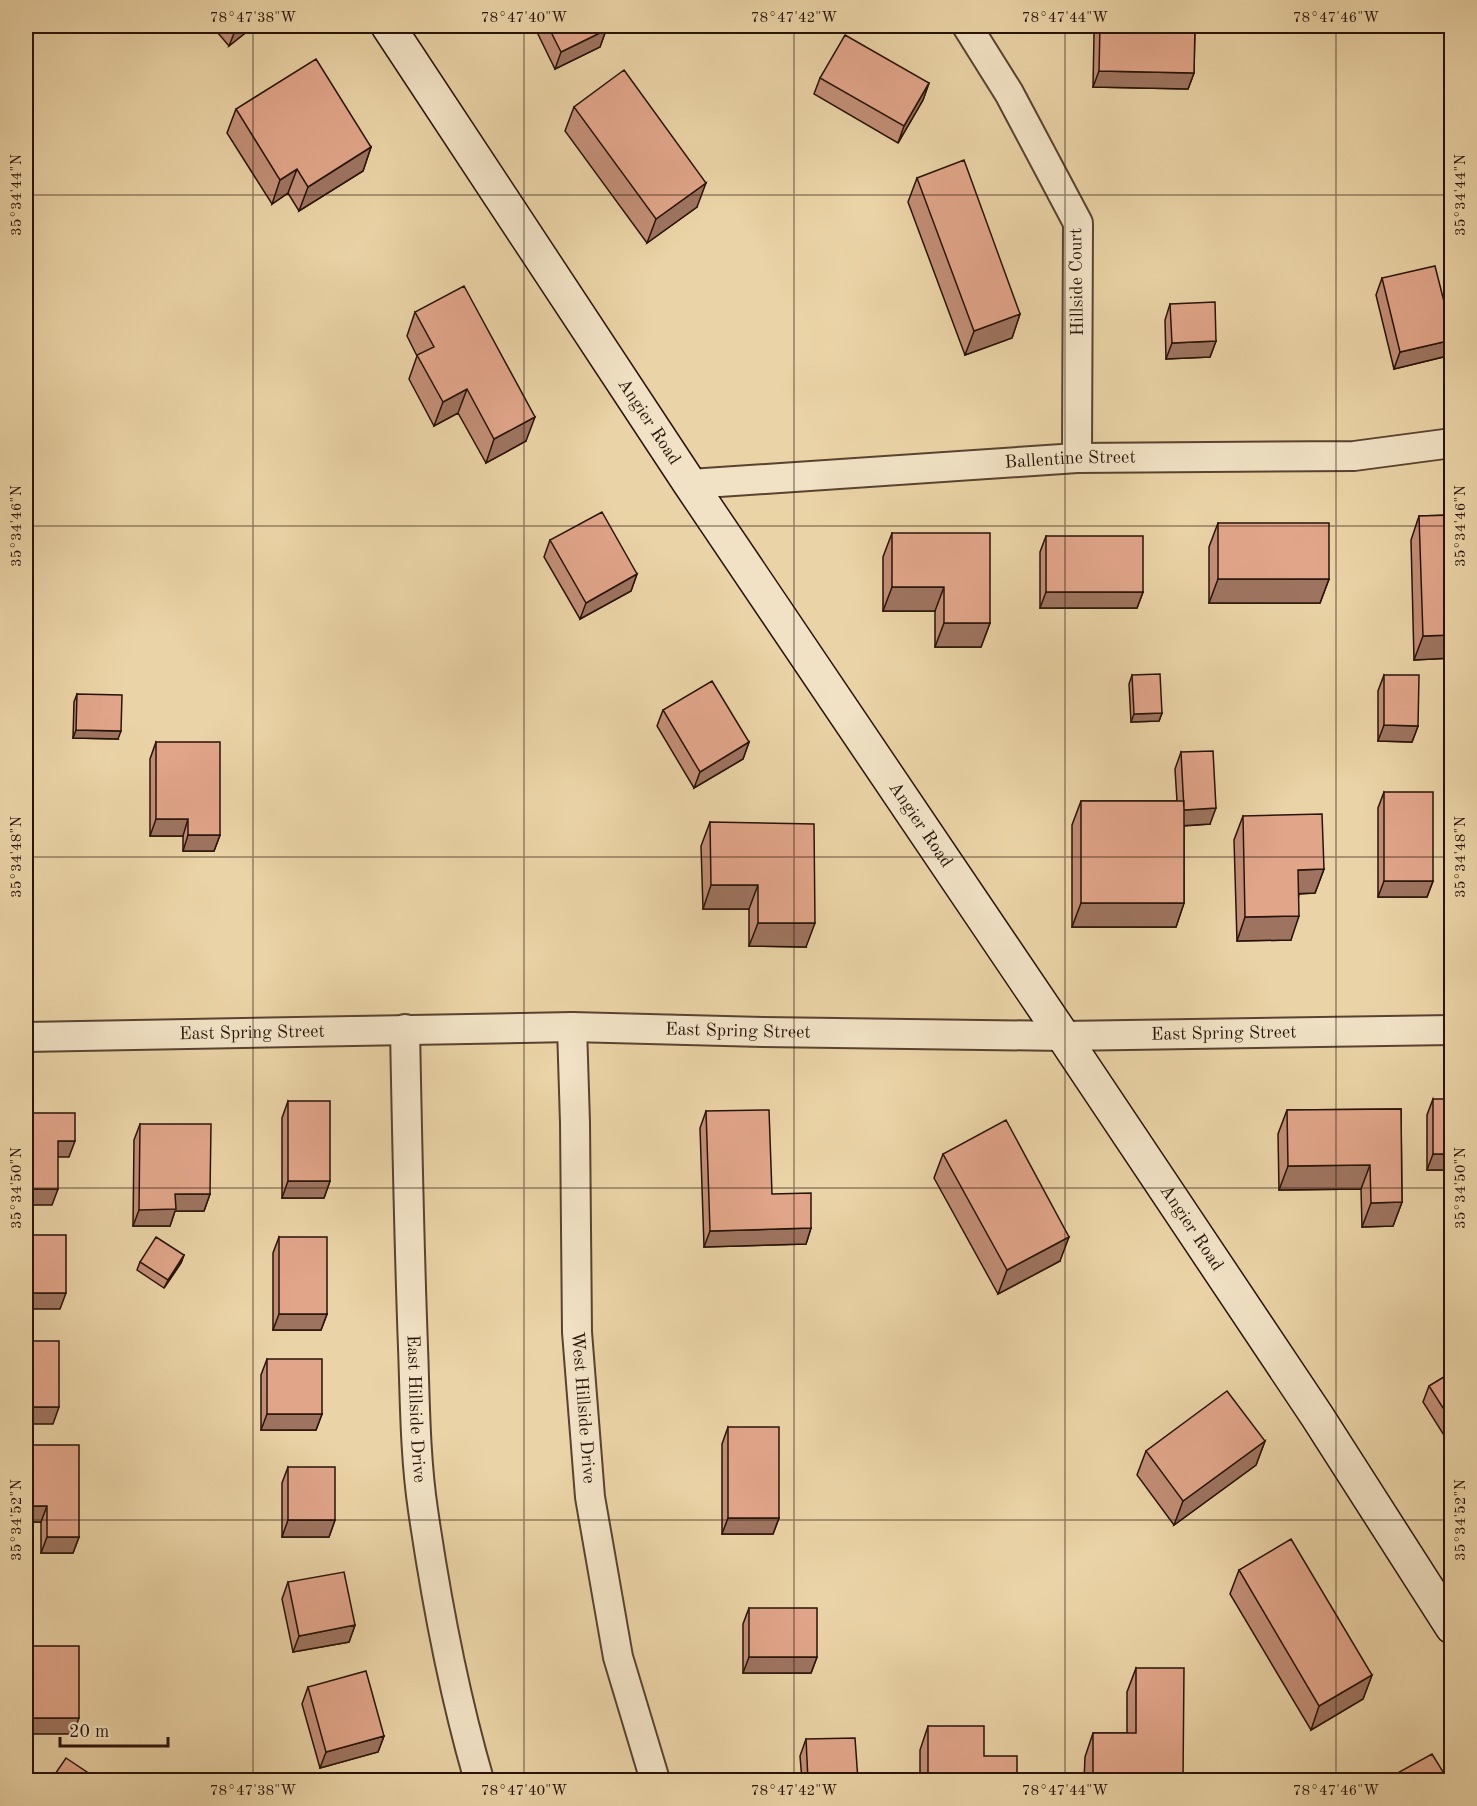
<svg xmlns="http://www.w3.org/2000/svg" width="1477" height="1806" font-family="'Old Standard TT',serif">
<rect width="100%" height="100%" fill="#ead3a6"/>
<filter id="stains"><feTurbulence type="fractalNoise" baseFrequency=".00333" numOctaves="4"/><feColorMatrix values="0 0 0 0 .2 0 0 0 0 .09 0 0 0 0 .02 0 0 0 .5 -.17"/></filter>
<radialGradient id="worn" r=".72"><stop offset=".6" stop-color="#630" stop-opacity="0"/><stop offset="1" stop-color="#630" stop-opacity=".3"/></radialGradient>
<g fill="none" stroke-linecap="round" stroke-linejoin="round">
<g stroke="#584330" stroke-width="32">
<g id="street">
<path d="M967,26L1009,93L1078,223L1077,458"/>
<path id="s1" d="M690,484L1077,458L1354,456L1452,443"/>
<path id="s2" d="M572,1027L575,1123L577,1332L590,1497L618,1657L655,1780"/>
<path id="s3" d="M405,1029C407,1135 409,1241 413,1347C415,1401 415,1456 423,1510C436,1599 454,1694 479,1780"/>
<path id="s4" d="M26,1037L572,1027L763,1032L1063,1036L1452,1030"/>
</g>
</g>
<g stroke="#281308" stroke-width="36">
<g id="secondary">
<path id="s5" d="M388,26L690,484L1063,1036L1317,1416L1452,1627"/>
</g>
</g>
<use href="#street" stroke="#f1e2c5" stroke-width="28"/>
<use href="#secondary" stroke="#f1e2c5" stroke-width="33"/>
</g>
<path fill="#c28e76" stroke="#281308" stroke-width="1.5" d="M212,26H254L229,46Z
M534,26H604L606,30L600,47L555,69Z
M1098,26H1195L1194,73L1188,89L1093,87L1094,34Z
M820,78L929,83L923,100L898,143L814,94Z
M574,107L697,207L647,243L565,131Z
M236,109L371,147L363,171L299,211L288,193L272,204L227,133Z
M917,178L1020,314L1012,338L965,355L908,202Z
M1382,278L1452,333V343L1447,356L1394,369L1376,295Z
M1170,304L1216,341L1210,357L1166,359L1165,320Z
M415,312L526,441L486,463L458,413L434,426L409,379L417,356L407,336Z
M1452,515V658L1414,660L1411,540L1419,516Z
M1218,523L1329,579L1320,603H1209V547Z
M892,533L990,623L981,647H935V611H883V557Z
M1046,536L1143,592L1137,608H1040V552Z
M550,540L637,574L631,591L580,619L544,557Z
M1132,675L1162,713L1159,721L1131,722L1129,684Z
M1384,675L1418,726L1412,742L1378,741V691Z
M77,694L118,739L73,738L74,702Z
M663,710L749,742L743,759L694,788L657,726Z
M156,742L220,835L214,851H183V836H150V759Z
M1181,752L1210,824L1184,826V903L1176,927H1072V825L1081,801H1177L1175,769Z
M1384,792L1433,881L1427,897H1378V808Z
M1243,816L1324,869L1315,893L1299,894L1291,940L1237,941L1234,840Z
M710,822L806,947L749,946V909H703L701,846Z
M1433,1099L1452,1170H1427V1115Z
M288,1101L330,1181L324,1198H282V1118Z
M1401,1109L1402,1202L1393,1226L1362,1227L1361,1189L1279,1190L1278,1134L1287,1110Z
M706,1111L772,1194L811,1228L806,1244L704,1247L700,1128Z
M140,1124L210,1194L204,1211H175L170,1226H133L134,1140Z
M943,1154L1060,1261L998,1294L934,1178Z
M279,1237L327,1314L321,1330H273V1253Z
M184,1255L181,1263L164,1288L137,1270L140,1262Z
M267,1359L322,1414L316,1430H261V1375Z
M1452,1372V1448L1423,1402L1429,1386Z
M728,1427L779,1518L773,1534H722V1444Z
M1265,1441L1256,1465L1174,1525L1137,1475L1146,1451Z
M26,1445L79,1537L73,1553H41V1522H26Z
M288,1467L335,1520L329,1537H282V1483Z
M1239,1570L1372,1675L1363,1699L1311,1730L1230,1594Z
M288,1582L355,1625L349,1642L293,1652L282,1599Z
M749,1608L817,1657L811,1673H743V1624Z
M1136,1668L1183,1780H1084L1085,1757L1093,1733H1127V1692Z
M308,1687L384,1736L378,1752L320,1768L302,1704Z
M928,1726L984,1756L1017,1780H920V1750Z
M806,1739L858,1780H802L800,1756Z"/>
<path fill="#9e7460" stroke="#281308" stroke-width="1.5" d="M237,26H254L229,46Z
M606,30L600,47L555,69L561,52Z
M1099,71L1194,73L1188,89L1093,87Z
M929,83L923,100L898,143L904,126Z
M371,147L363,171L299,211L308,187Z
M297,169L288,193L272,204L280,180Z
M706,183L697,207L647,243L656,219Z
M1020,314L1012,338L965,355L974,331Z
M1452,340V343L1447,356L1394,369L1400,352Z
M1216,341L1210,357L1166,359L1172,343Z
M467,389L458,413L434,426L443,402Z
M535,417L526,441L486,463L494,439Z
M637,574L631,591L580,619L586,603Z
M1218,579H1329L1320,603H1209Z
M892,587H944L935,611H883Z
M1046,592H1143L1137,608H1040Z
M944,623H990L981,647H935Z
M1452,635V658L1414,660L1423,636Z
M1162,713L1159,721L1131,722L1134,714Z
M1384,725L1418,726L1412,742L1378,741Z
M76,730L121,731L118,739L73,738Z
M749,742L743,759L694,788L700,772Z
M1216,808L1210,824L1178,826L1184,810Z
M156,819H188L183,836H150Z
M188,835H220L214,851H183Z
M1324,869L1315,893L1290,894L1298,870Z
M1384,881H1433L1427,897H1378Z
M711,885H758L749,909H703Z
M1081,903H1184L1176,927H1072Z
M1299,916L1291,940L1237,941L1245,917Z
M758,923H815L806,947L749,946Z
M58,1141H75L69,1157H52Z
M1433,1154H1452V1170H1427Z
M1370,1165L1361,1189L1279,1190L1288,1166Z
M288,1181H330L324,1198H282Z
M26,1189H58L52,1205H26Z
M175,1194H210L204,1211H175L170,1226H133L139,1210Z
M1402,1202L1393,1226L1362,1227L1371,1203Z
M811,1228L806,1244L704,1247L710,1231Z
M1069,1237L1060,1261L998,1294L1007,1270Z
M184,1255L181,1263L164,1288L168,1280Z
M26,1293H66L60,1309H26Z
M279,1314H327L321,1330H273Z
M26,1407H59L53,1424H26Z
M267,1414H322L316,1430H261Z
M1265,1441L1256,1465L1174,1525L1183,1501Z
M26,1506H47L41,1522H26Z
M728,1518H779L773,1534H722Z
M288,1520H335L329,1537H282Z
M47,1537H79L73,1553H41Z
M355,1625L349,1642L293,1652L299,1636Z
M749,1657H817L811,1673H743Z
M1372,1675L1363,1699L1311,1730L1319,1706Z
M26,1718H79L73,1734H26Z
M384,1736L378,1752L320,1768L326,1752Z"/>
<path fill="#e1a589" stroke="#281308" stroke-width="1.5" d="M548,26H604L606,30L561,52Z
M1100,26H1195L1194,73L1099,71Z
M845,35L929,83L904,126L820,78Z
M316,59L371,147L308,187L297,169L280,180L236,109Z
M624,70L706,183L656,219L574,107Z
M964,160L1020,314L974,331L917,178Z
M1435,266L1452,333V340L1400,352L1382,278Z
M464,286L535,417L494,439L467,389L443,402L417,355L434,347L415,312Z
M1215,302L1216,341L1172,343L1170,304Z
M602,512L637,574L586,603L550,540Z
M1452,515V635L1423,636L1419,516Z
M1218,523H1329V579H1218Z
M892,533H990V623H944V587H892Z
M1046,536H1143V592H1046Z
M1160,674L1162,713L1134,714L1132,675Z
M1384,675H1419L1418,726L1384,725Z
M712,681L749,742L700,772L663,710Z
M77,694L122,695L121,731L76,730Z
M156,742H220V835H188V819H156Z
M1213,751L1216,808L1184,810L1181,752Z
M1384,792H1433V881H1384Z
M1081,801H1184V903H1081Z
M1322,814L1324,869L1298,870L1299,916L1245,917L1243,816Z
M710,822L814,824L815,923H758V885H711Z
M1433,1099H1452V1154H1433Z
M288,1101H330V1181H288Z
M1401,1109L1402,1202L1371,1203L1370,1165L1288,1166L1287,1110Z
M769,1110L772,1194L811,1193V1228L710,1231L706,1111Z
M26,1113H75V1141H58V1189H26Z
M1006,1120L1069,1237L1007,1270L943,1154Z
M140,1124H211L210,1194H175L176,1209L139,1210Z
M26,1235H66V1293H26Z
M156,1237L184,1255L168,1280L140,1262Z
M279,1237H327V1314H279Z
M26,1341H59V1407H26Z
M267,1359H322V1414H267Z
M1452,1372V1422L1429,1386Z
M1227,1391L1265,1441L1183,1501L1146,1451Z
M728,1427H779V1518H728Z
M26,1445H79V1537H47V1506H26Z
M288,1467H335V1520H288Z
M1291,1539L1372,1675L1319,1706L1239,1570Z
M344,1572L355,1625L299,1636L288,1582Z
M749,1608H817V1657H749Z
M26,1646H79V1718H26Z
M1136,1668H1184L1183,1780H1093V1733H1136Z
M366,1671L384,1736L326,1752L308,1687Z
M928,1726H984V1756H1017V1780H928Z
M855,1738L858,1780H808L806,1739Z
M1432,1754L1448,1780H1385Z
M66,1758L99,1780H51Z"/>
<path fill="none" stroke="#281308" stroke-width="1.5" stroke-opacity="0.45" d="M253,26V1780M524,26V1780M794,26V1780M1065,26V1780M1336,26V1780M26,195H1452M26,526H1452M26,857H1452M26,1188H1452M26,1520H1452"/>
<g text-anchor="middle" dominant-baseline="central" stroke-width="4.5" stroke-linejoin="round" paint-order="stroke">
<g font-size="18" fill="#281308" stroke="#f1e2c5">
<text transform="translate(1077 282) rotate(-91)">Hillside Court</text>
<text stroke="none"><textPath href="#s5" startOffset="474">Angier Road</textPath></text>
<text stroke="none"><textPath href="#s1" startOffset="381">Ballentine Street</textPath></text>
<text stroke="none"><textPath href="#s5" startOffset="960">Angier Road</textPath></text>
<text stroke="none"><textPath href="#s4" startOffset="712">East Spring Street</textPath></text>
<text stroke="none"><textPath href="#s4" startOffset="226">East Spring Street</textPath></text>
<text stroke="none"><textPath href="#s4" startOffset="1198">East Spring Street</textPath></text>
<text stroke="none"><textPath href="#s5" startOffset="1446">Angier Road</textPath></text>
<text stroke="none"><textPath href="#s3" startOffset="380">East Hillside Drive</textPath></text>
<text stroke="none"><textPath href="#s2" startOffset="381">West Hillside Drive</textPath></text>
</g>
</g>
<rect width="1477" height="1806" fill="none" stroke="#ead3a6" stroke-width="66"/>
<path d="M60 1737v9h108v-9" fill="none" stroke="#281308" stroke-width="3"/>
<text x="69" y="1737" font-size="18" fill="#281308" stroke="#f1e2c5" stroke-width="4.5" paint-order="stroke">20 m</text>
<rect x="33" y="33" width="1411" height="1740" fill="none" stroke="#281308" stroke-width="2"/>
<g font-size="15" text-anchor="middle" fill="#281308">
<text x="253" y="22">78°47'38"W</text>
<text x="524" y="22">78°47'40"W</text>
<text x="794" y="22">78°47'42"W</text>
<text x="1065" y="22">78°47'44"W</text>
<text x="1336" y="22">78°47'46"W</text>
<text transform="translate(1460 195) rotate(-90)" y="5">35°34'44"N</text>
<text transform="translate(16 195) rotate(-90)" y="5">35°34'44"N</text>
<text transform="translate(1460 526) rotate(-90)" y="5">35°34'46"N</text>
<text transform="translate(16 526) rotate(-90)" y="5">35°34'46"N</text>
<text transform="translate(1460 857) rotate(-90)" y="5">35°34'48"N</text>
<text transform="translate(16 857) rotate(-90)" y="5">35°34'48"N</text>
<text transform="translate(1460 1188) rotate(-90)" y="5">35°34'50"N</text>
<text transform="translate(16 1188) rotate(-90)" y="5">35°34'50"N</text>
<text transform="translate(1460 1520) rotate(-90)" y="5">35°34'52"N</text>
<text transform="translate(16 1520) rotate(-90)" y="5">35°34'52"N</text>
<text x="253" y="1795">78°47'38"W</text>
<text x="524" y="1795">78°47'40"W</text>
<text x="794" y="1795">78°47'42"W</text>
<text x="1065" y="1795">78°47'44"W</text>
<text x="1336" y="1795">78°47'46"W</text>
</g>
<rect width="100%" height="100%" filter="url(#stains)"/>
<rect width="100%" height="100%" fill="url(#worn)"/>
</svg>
